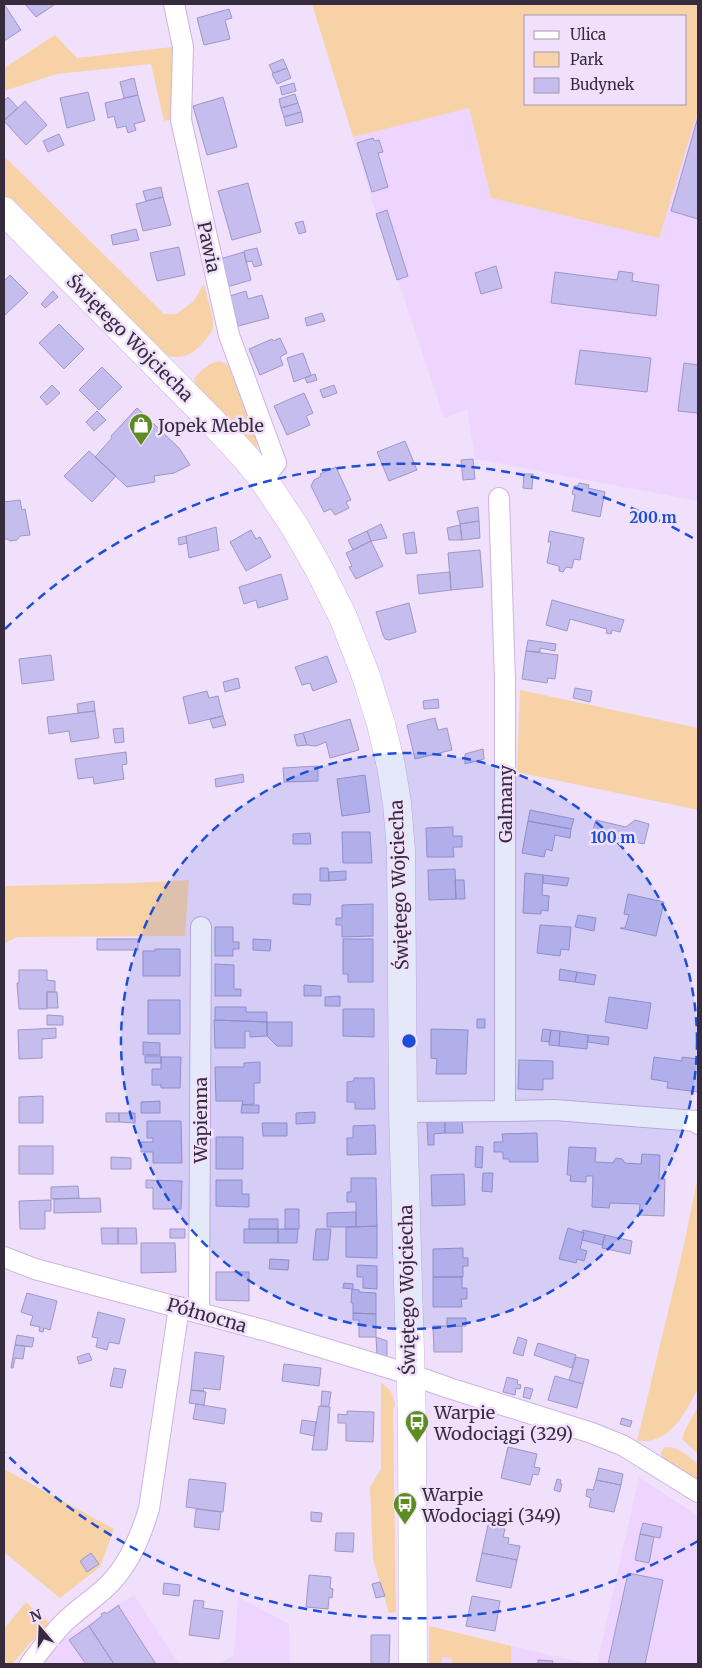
<svg xmlns="http://www.w3.org/2000/svg" width="702" height="1668" font-family="Merriweather,serif">
<rect width="100%" height="100%" fill="#f0e0fc"/>
<path fill="#edd5ff" d="M469,108L491,198L659,238L698,111V501L475,459L467,409L444,418L376,214L353,137Z
M639,1477L698,1516V1664H597Z
M134,1595L179,1664H43L59,1642Z
M238,1597L289,1624L290,1664H219L234,1655Z
M429,1626L511,1646L590,1664H429Z"/>
<path fill="#f7d2a7" fill-rule="evenodd" d="M312,4H698V111L659,238L491,198L469,108L353,137ZM526,16H686V104H526Z
M55,35L77,58L172,47L175,118L164,121L151,64L57,74L4,91V68Z
M4,156L164,314H176L193,302L204,284L213,319V330C197,351 186,365 158,352L4,196Z
M220,361L228,365C234,380 260,439 257,452L197,390L194,379C202,369 208,363 220,361Z
M520,690L698,728V810L517,772Z
M189,880L185,936L17,937L4,944V886L134,883Z
M698,1176V1389C684,1414 671,1444 637,1441L683,1249Z
M381,1383C391,1389 394,1395 395,1406L393,1408V1413L396,1612L389,1613L373,1559L370,1487L381,1469Z
M698,1407V1454L682,1439L686,1428Z
M665,1447C678,1446 688,1456 698,1464V1484L663,1459L661,1452Z
M4,1469L114,1529L100,1567L60,1598L4,1552Z
M26,1602L52,1625L32,1641L12,1664H4V1629Z
M429,1626L511,1646V1664H452V1658L442,1657V1664H429Z"/>
<path fill="#c4bdee" stroke="#9e97c6" d="M4,4L21,30L4,41Z
M25,4H54V5L36,17Z
M229,9L232,18L225,20L230,39L204,45L197,18Z
M283,59L287,68L273,73L269,65Z
M287,68L291,78L277,84L272,74Z
M134,78L138,95L124,98L120,82Z
M294,83L296,91L282,95L280,87Z
M88,92L95,120L67,128L60,98Z
M295,94L298,103L281,108L279,99Z
M138,95L145,121L134,124L136,130L128,133L126,126L117,128L114,116L108,118L105,103Z
M8,97L18,108L4,120V101Z
M223,97L237,147L207,155L193,106Z
M25,101L47,125L26,145L4,121Z
M298,103L301,112L284,117L281,108Z
M301,112L303,122L286,126L284,117Z
M698,117V219L671,211Z
M59,134L64,145L48,152L43,141Z
M373,138L374,141L379,140L383,152L378,153L388,187L372,192L357,143Z
M248,183L261,232L232,240L218,191Z
M161,187L163,197L146,201L143,191Z
M163,197L171,225L143,231L136,204Z
M387,210L408,276L397,280L376,214Z
M303,221L306,232L299,234L295,223Z
M136,229L139,240L113,245L111,235Z
M179,247L185,275L157,281L150,253Z
M257,248L262,265L254,267L252,261L246,262L244,251Z
M244,252L251,280L227,287L220,259Z
M496,266L502,288L481,294L475,273Z
M619,271L633,273L632,281L659,285L656,316L551,303L555,272L617,280Z
M10,275L28,293L5,315L4,313V281Z
M53,291L58,297L45,308L41,304Z
M246,291L248,299L262,295L269,318L238,326L230,296Z
M322,313L325,321L307,326L305,318Z
M59,324L84,349L64,369L39,343Z
M280,338L287,353L280,357L283,365L260,375L249,349L272,339L273,341Z
M580,350L651,358L647,392L575,384Z
M303,353L311,375L294,382L287,358Z
M684,363L698,365V413L678,411Z
M102,367L122,387L99,410L79,390Z
M315,374L317,380L307,383L305,378Z
M52,385L60,393L47,405L40,397Z
M334,385L337,393L323,398L320,390Z
M304,393L313,413L306,416L310,425L287,435L274,406Z
M137,408L179,448L190,465L174,473L154,476L155,482L127,487L95,457L112,438L111,436Z
M97,411L106,420L94,431L86,422Z
M405,441L417,470L389,481L377,452Z
M89,451L116,476L92,502L64,476Z
M473,459L475,479L463,480L461,460Z
M336,467L351,500L346,502L349,508L335,515L331,509L324,512L311,486L314,480L321,476L320,474Z
M524,474H533L532,489L523,488Z
M579,483L589,485L588,488L605,492L600,517L572,511L575,495L572,494L574,486H578Z
M20,500L22,510L25,509L30,535L20,536L17,540L10,541L7,539H4V502Z
M478,507L479,521L460,524L457,511Z
M479,521L480,538L462,540L460,524Z
M381,524L387,538L371,541L367,531Z
M460,525L462,540H449L447,528Z
M216,527L219,550L189,558L186,536Z
M251,530L256,539L260,537L271,557L246,571L230,542Z
M367,531L371,541L353,550L348,540Z
M550,531L584,538L580,560L574,559L572,568L566,567L563,572L559,571V566L547,563L551,542H548Z
M414,532L417,553L406,554L403,534Z
M186,536L187,543L179,545L178,538Z
M371,541L383,566L356,579L349,567L352,566L346,553Z
M480,550L483,587L451,590L448,553Z
M450,572L451,590L419,594L417,575Z
M281,574L288,599L258,608L256,600L244,604L239,587Z
M552,600L624,620L620,632L612,630L611,634L606,633L607,629L570,619L567,631L546,625Z
M409,603L416,632L389,640L385,639L383,635L376,612Z
M528,640L556,644L555,651L540,648V652L526,651Z
M526,651L558,655L555,679L548,678L547,683L522,679Z
M51,655L54,680L22,684L19,659Z
M327,656L337,682L313,691L310,683L302,685L295,667Z
M238,678L240,688L225,692L223,682Z
M575,688L592,691L590,702L573,698Z
M207,691L209,698L218,696L223,716L189,724L183,697Z
M438,699L439,708L424,709L423,701Z
M94,701L95,711L78,713L77,704Z
M95,711L99,738L71,742L69,731L49,734L47,717Z
M223,716L226,725L213,728L210,719Z
M435,718L438,730L447,728L452,750L415,759L407,725Z
M350,719L359,750L330,758L326,742L316,746L307,745L303,733Z
M123,728L124,742L115,743L113,729Z
M303,733L307,745L297,746L294,735Z
M483,749L484,759L465,764V754Z
M126,752L127,764L122,765L124,779L94,784L93,777L78,779L75,759Z
M318,766V781L284,782L283,768Z
M243,774L244,782L216,787L215,779Z
M365,775L370,812L342,816L337,779Z
M530,810L574,819L571,829L528,821Z
M596,820L626,827L635,820L649,824L644,844L592,833Z
M528,821L571,829L570,838L555,835L552,851L546,849L544,857L522,853Z
M453,827V836H462V847H453L454,857H427L426,828Z
M342,832H370L372,863H343Z
M310,833L311,844H293V834Z
M320,868H328L329,881H320Z
M455,869L456,899L429,900L428,870Z
M346,871V880L329,881V872Z
M525,873L543,875L542,895L549,896L548,911L541,910V914L523,913Z
M543,875L569,878L567,886L543,883Z
M455,880H464L465,899H456Z
M293,894H311L310,905L293,904Z
M628,894L664,902L656,936L620,928H625L629,915L624,914Z
M373,904V936L342,937V925H336V918H342V905Z
M578,915L596,918L594,931L575,927Z
M540,925L571,927L569,950L561,949L560,956L537,953Z
M215,927H233V942H239V949H233V956H215Z
M97,939H138V950H97Z
M253,939L271,940L270,951L253,950Z
M343,939H373V982H348V974H343Z
M155,949H180V976H143V951H155Z
M215,964L234,965V989H241V996H215Z
M560,969L577,972L575,982L559,980Z
M19,970H47V980L55,981V992H47V1009H19L17,983H19Z
M577,972L596,975L594,985L575,982Z
M304,985L321,986V996H304Z
M47,992H57L58,1008H47Z
M340,996V1006H325V997Z
M609,997L651,1003L647,1029L605,1022Z
M148,1000H180V1034H148Z
M215,1007H246V1012H267V1022L215,1020Z
M343,1009H374V1037L343,1036Z
M47,1015L63,1016V1025H47Z
M477,1019H485V1028H477Z
M214,1020L267,1022V1036L250,1037V1031H245V1048H215Z
M267,1022H292V1046H277L267,1036Z
M56,1028V1038L42,1039V1058L19,1059L18,1030Z
M431,1029L468,1030L466,1074H436L437,1059L431,1058Z
M543,1029L551,1030L549,1042L541,1041Z
M551,1030L560,1031L559,1046L549,1045Z
M560,1031L588,1035L587,1049L559,1046Z
M588,1035L609,1037L608,1045L588,1042Z
M143,1042L160,1043V1055H143Z
M145,1056H161V1063H145Z
M161,1057H181L180,1088H161V1085H152V1069H161Z
M654,1057L682,1061V1057L698,1059V1092L667,1088L668,1082L651,1079Z
M519,1060L553,1061V1079H543V1090L518,1089Z
M260,1062V1083H254V1104L242,1105L243,1101H216L215,1067H244V1063Z
M354,1078H374L375,1109H355V1102H347V1082L354,1081Z
M43,1096V1123H19V1097Z
M160,1101V1113H141V1102Z
M242,1105H259V1113H241Z
M315,1112V1123L296,1124V1113Z
M106,1113H119V1122H106Z
M119,1113H135V1123L119,1122Z
M147,1121H181L182,1163H153V1152H141V1142H153V1138H147Z
M445,1121H462L463,1133H445Z
M445,1121V1133L434,1134V1145H428L427,1122Z
M262,1123H287V1136H263Z
M375,1125L376,1154L347,1155V1138H353V1126Z
M537,1133L538,1162H509V1159H503V1152H494V1142H503L502,1134Z
M216,1137H243V1169H216Z
M19,1146H53V1174H19Z
M476,1146L483,1147L482,1168L475,1167Z
M569,1147L596,1148L595,1162L613,1163L616,1158L622,1159L625,1163L641,1164L642,1154L660,1155L659,1179H665L664,1216L639,1215L640,1204L610,1203L609,1208L592,1207L593,1176H586V1182L570,1181L571,1175H567Z
M111,1157L131,1158V1169H111Z
M483,1173H493L492,1192L482,1191Z
M464,1174L465,1205L432,1206L431,1175Z
M351,1178H376L377,1226L356,1227V1202H347V1192H351Z
M146,1180L182,1181L181,1209H153V1188H146Z
M216,1180H242V1194H249V1207L216,1206Z
M78,1186L79,1198L51,1199V1187Z
M100,1198L101,1212L54,1213V1199Z
M51,1200V1211H45V1229H20L19,1201Z
M285,1209H299V1229H285Z
M356,1212V1227H327V1213Z
M249,1219H278V1229H249Z
M377,1226V1258L346,1257V1227Z
M101,1228H118V1244H102Z
M118,1228H136L137,1244H118Z
M568,1228L584,1233L580,1249L587,1251L584,1261L577,1259L576,1263L559,1259Z
M170,1229H185V1238H170Z
M244,1229H278V1243H244Z
M278,1229H298L297,1243H278Z
M316,1229H331L328,1260H313Z
M583,1230L605,1235L602,1245L582,1240L584,1233L582,1232Z
M605,1235L632,1241L630,1254L602,1248Z
M141,1243H175L176,1272L141,1273Z
M463,1248V1258H468V1266H463V1277H433V1249Z
M270,1259L289,1260L288,1270L269,1269Z
M357,1265L377,1266V1289L363,1288V1277H357Z
M216,1272H249V1301L216,1300Z
M433,1277H462V1288H467V1299H461L462,1307H433Z
M344,1283L353,1284V1289L343,1288Z
M352,1289L359,1290V1292L376,1293V1314L353,1313V1303H351Z
M27,1293L57,1301L50,1330L44,1328L43,1332L39,1331L40,1327L30,1325L33,1316L21,1312Z
M98,1312L125,1319L119,1344L109,1342L107,1350L96,1347L98,1338L92,1337Z
M353,1313L376,1314V1337H359V1320H353Z
M447,1318H466V1326H447Z
M433,1326H462V1352H434Z
M17,1335L34,1338L32,1347L15,1345Z
M376,1337L387,1341V1357L377,1355Z
M518,1337L527,1340L523,1356L513,1353Z
M538,1343L576,1355L572,1368L534,1355Z
M15,1345L25,1346L23,1359L15,1358L13,1368H11Z
M195,1352L224,1356L220,1390L204,1388L203,1391L191,1390Z
M89,1353L92,1360L79,1364L77,1357Z
M576,1357L589,1360L583,1384L569,1380Z
M284,1364L321,1368L319,1386L282,1381Z
M114,1368L126,1370L122,1388L110,1386Z
M555,1376L583,1384L577,1408L548,1400Z
M507,1377L518,1380L517,1384L521,1385L520,1389L516,1388L515,1395L503,1392Z
M525,1387L533,1389L530,1399L523,1397Z
M191,1390L206,1392L204,1405L189,1403Z
M322,1391L331,1392L329,1406H321Z
M196,1404L226,1409L224,1424L193,1419Z
M319,1406L330,1407L327,1450H312Z
M347,1411L374,1412L373,1442L346,1441V1423H338V1414L347,1415Z
M622,1418L632,1421L630,1427L620,1424Z
M302,1420L316,1422L314,1436L300,1433Z
M508,1447L537,1454L534,1467L540,1468L538,1475L533,1474L530,1485L501,1478Z
M599,1468L623,1474L621,1485L596,1480Z
M189,1479L226,1483L223,1512L186,1507Z
M557,1479L561,1480L560,1484H562L560,1492L554,1490Z
M596,1480L621,1485L614,1512L589,1507L591,1498L586,1496L587,1489L593,1490Z
M196,1509L221,1512L219,1530L194,1527Z
M311,1512L322,1513L321,1522L311,1521Z
M643,1523L662,1527L660,1538L640,1534Z
M488,1525L505,1529L503,1537L509,1538L508,1544L520,1546L517,1560L482,1553Z
M336,1533H354L353,1552L335,1551Z
M640,1534L654,1537L649,1563L635,1560Z
M91,1553L99,1564L87,1572L80,1561Z
M482,1553L517,1560L511,1588L476,1581Z
M628,1573L663,1580L645,1664H608Z
M309,1575L331,1577L330,1588L333,1589L332,1598L329,1597L328,1609L306,1607Z
M380,1582L385,1596L376,1598L372,1584Z
M164,1583L180,1585L179,1596L163,1594Z
M472,1596L500,1601L495,1631L466,1626Z
M194,1600L204,1601L203,1608L223,1611L219,1639L189,1635Z
M119,1605V1607L156,1664H114L89,1626L102,1616L101,1614L105,1612L106,1614Z
M89,1626L114,1664H86L69,1640Z
M371,1635H390L389,1664H371Z
M538,1660L553,1661L552,1664H538Z"/>
<g fill="none" stroke-linecap="round" stroke-linejoin="round">
<g stroke="#cdb3e0" stroke-width="22">
<path id="street" d="M174,4L183,47L181,120L229,335L276,463L263,479
M505,1111L555,1110L696,1121L698,1124
M403,1112L505,1111V681L499,498
M4,1257L35,1269L267,1331L409,1374L449,1388L592,1433L624,1446L698,1492
M199,1312L201,927
M30,1664C42,1648 54,1631 69,1618C83,1605 100,1595 113,1580C131,1560 141,1535 149,1509L179,1307"/>
</g>
<g stroke="#cdb3e0" stroke-width="29">
<path id="secondary" d="M4,211L210,419L247,459L263,479L295,527L318,567L343,617L366,676L381,724L391,766L397,803L401,850L403,1112L412,1422L413,1664"/>
</g>
<use href="#street" stroke="#fff" stroke-width="20"/>
<use href="#secondary" stroke="#fff" stroke-width="28"/>
</g>
<circle cx="409" cy="1041" r="288" fill="#1d4ed8" fill-opacity=".12"/>
<g fill="none" stroke="#1d4ed8" stroke-width="2.5" stroke-dasharray="9 6">
<circle cx="409" cy="1041" r="288"/>
<path d="M698 1541A577 577 0 0 1 5 1453M5 629A577 577 0 0 1 698 541"/>
</g>
<defs>
<g id="shop-pin" transform="scale(1.25)"><path d="M0 17L-7.5 6A9.5 9.5 0 1 1 7.5 6Z" fill="#5d8d22" stroke="#f0e0fc"/><path d="M-5-2.5h2.3a2.7 3.5 0 0 1 5.4 0H5L5.5 6h-11ZM-1.5-2.5h3a1.5 2.3 0 0 0-3 0Z" fill="#fff"/></g>
<g id="bus-pin" transform="scale(1.25)"><path d="M0 17L-7.5 6A9.5 9.5 0 1 1 7.5 6Z" fill="#5d8d22" stroke="#f0e0fc"/><path d="M-5-6H5V4H4V6H2V4H-2V6H-4V4H-5ZM-3.5-4V0h7V-4ZM-3.5 1.2v1.5H-2V1.2ZM2 1.2v1.5H3.5V1.2Z" fill="#fff"/></g>
</defs>
<g fill-rule="evenodd">
<use href="#shop-pin" x="141" y="425"/>
<use href="#bus-pin" x="417" y="1422"/>
<use href="#bus-pin" x="405" y="1504"/>
</g>
<g text-anchor="middle" dominant-baseline="central" stroke-width="5" stroke-linejoin="round" paint-order="stroke">
<g font-size="18" fill="#362c3d" stroke="#f0e0fc">
<text transform="translate(209 247) rotate(78)">Pawia</text>
<text transform="translate(130 338) rotate(45)">Świętego Wojciecha</text>
<text transform="translate(505 804) rotate(-90)">Galmany</text>
<text transform="translate(399 885) rotate(-92)">Świętego Wojciecha</text>
<text transform="translate(200 1120) rotate(-90)">Wapienna</text>
<text transform="translate(407 1290) rotate(-91)">Świętego Wojciecha</text>
<text transform="translate(207 1315) rotate(16)">Północna</text>
</g>
<g font-size="18" fill="#362c3d" stroke="#f0e0fc" text-anchor="start">
<text x="158" y="425">Jopek Meble</text>
<text x="434" y="1412">Warpie<tspan x="434" dy="21">Wodociągi (329)</tspan></text>
<text x="422" y="1494">Warpie<tspan x="422" dy="21">Wodociągi (349)</tspan></text>
</g>
</g>
<circle cx="409" cy="1041" r="8" fill="#1d4ed8" stroke="#f0e0fc" stroke-width="2.5"/>
<g font-size="15" text-anchor="middle" font-weight="bold" fill="#1d4ed8" stroke="#f0e0fc" stroke-width="5" stroke-linejoin="round" paint-order="stroke">
<text x="653" y="523">200 m</text>
<text x="613" y="843">100 m</text>
</g>
<rect width="702" height="1668" fill="none" stroke="#362c3d" stroke-width="10"/>
<rect x="524" y="15" width="162" height="90" fill="#f0e0fc" stroke="#a698b0"/>
<rect x="534" y="31" width="25" height="8" fill="#ffffff" stroke="#a698b0"/>
<text x="570" y="40" font-size="15" fill="#362c3d">Ulica</text>
<rect x="534" y="52" width="25" height="15" fill="#f7d2a7" stroke="#a698b0"/>
<text x="570" y="65" font-size="15" fill="#362c3d">Park</text>
<rect x="534" y="78" width="25" height="15" fill="#c4bdee" stroke="#a698b0"/>
<text x="570" y="90" font-size="15" fill="#362c3d">Budynek</text>
<g transform="translate(40 1628) rotate(341)" stroke="#f0e0fc" stroke-width="4" paint-order="stroke">
<path d="M0-4L9 19L0 12L-9 19Z" fill="#362c3d"/>
<text y="-8" font-size="14" font-weight="bold" text-anchor="middle" fill="#362c3d">N</text>
</g>
</svg>
